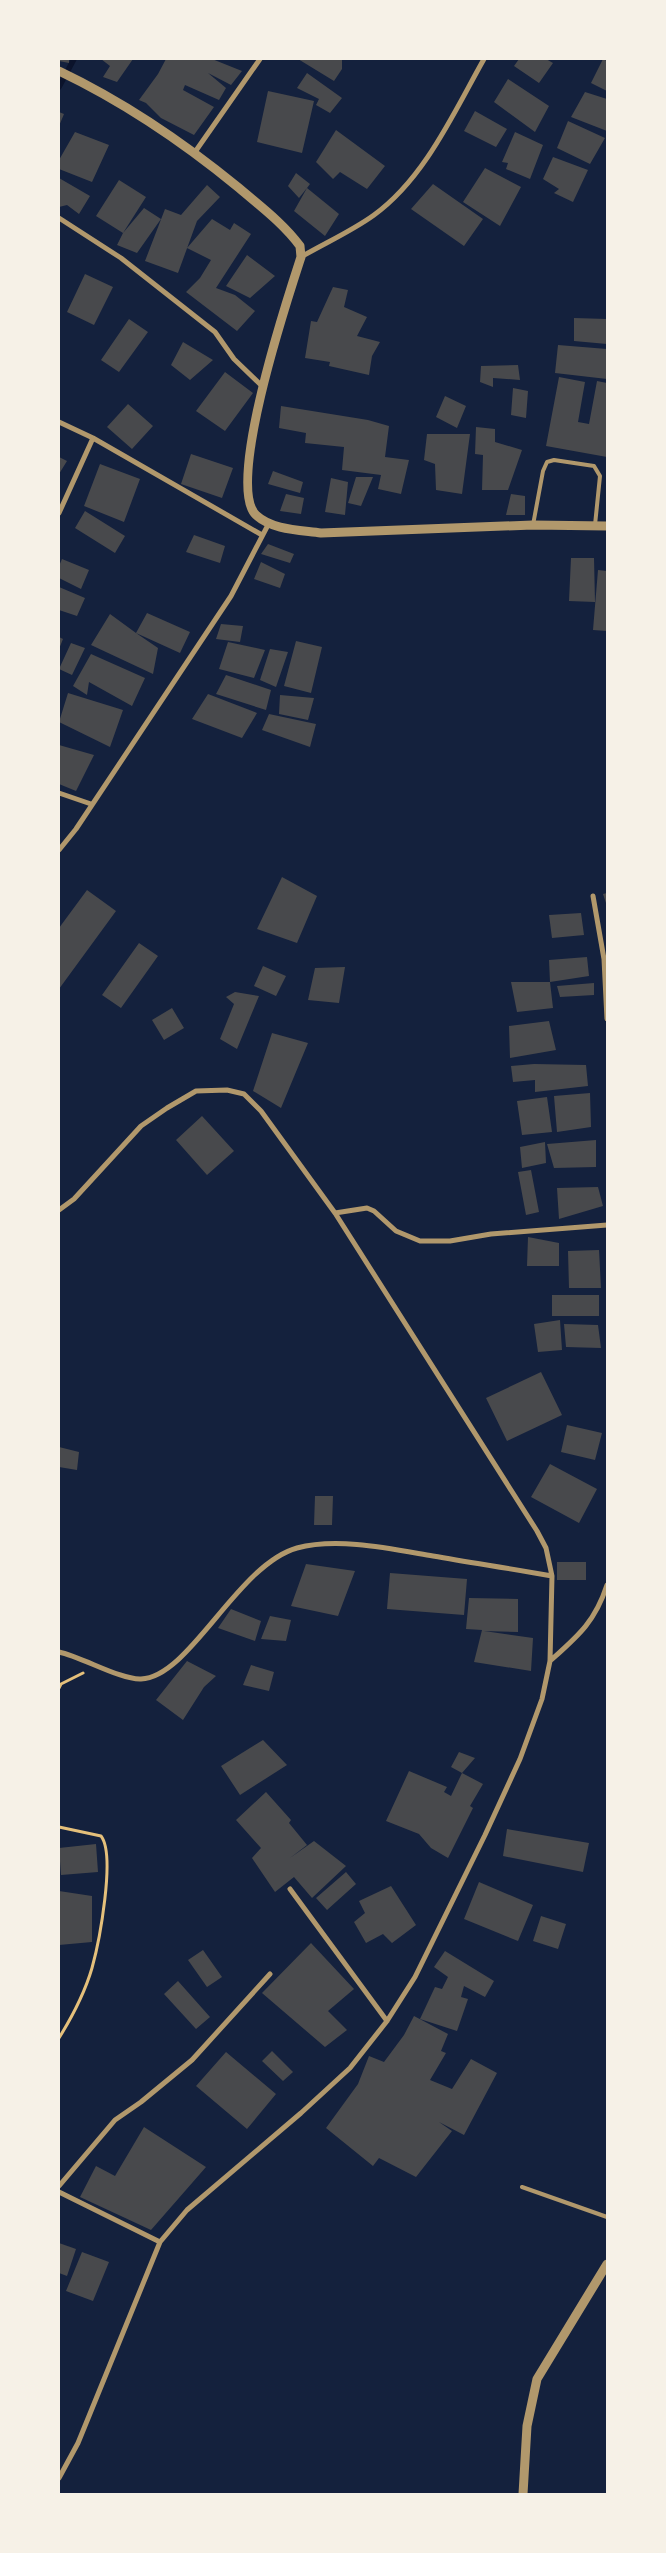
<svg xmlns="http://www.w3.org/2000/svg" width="666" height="2553" font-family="'Golos Text',sans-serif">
<rect width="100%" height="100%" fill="#14213d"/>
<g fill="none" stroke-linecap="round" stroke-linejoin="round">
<path stroke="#0b132b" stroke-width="5.5" d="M59,87L74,59"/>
</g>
<path fill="#48494c" d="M59,59H69V63L59,61Z
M101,59H133L117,82L103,77L110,66Z
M166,59H212L242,71L231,85L208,73L226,88L219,100L185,85L183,90L214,107L194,135L161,118L146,103L139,100L158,74Z
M298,59H342V69L334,81Z
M519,59H546L553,63L539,83L514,66Z
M603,59L607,61V91L591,83Z
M307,73L342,98L330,113L316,105L319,99L297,88Z
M508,79L549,106L535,132L494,102Z
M268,91L314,101L302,153L257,142Z
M585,92L607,99V131L571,117Z
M475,111L507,129L496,147L464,131Z
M59,112L64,114L59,126Z
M568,121L605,138L590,164L557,148Z
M336,130L385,166L367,189L340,172L333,179L316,162Z
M75,132L109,145L92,182L59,169V160Z
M515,132L543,145L530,179L506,169L508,163L502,162Z
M553,157L588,170L573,202L554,193L559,189L543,179Z
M485,168L521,187L500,226L463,202Z
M296,173L310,184L307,188L339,214L325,236L294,211L307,188L299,198L288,186Z
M59,178L90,196L79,214L67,205L59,207Z
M119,180L146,197L123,233L96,216Z
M433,184L483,219L464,246L411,209Z
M207,185L220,197L197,221L178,273L145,261L165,209L181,215Z
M144,208L161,219L137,253L117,245L123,233Z
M212,219L230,230L234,223L251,234L216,288L235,295L255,311L237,331L186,292L200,278L211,260L187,248Z
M247,255L275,276L250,298L226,286Z
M85,274L113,287L94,325L67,312Z
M333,287L348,290L344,307L367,317L357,336L380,342L372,356L369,375L329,366L330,362L305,358L311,321L317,322Z
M574,318L607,319V344L574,341Z
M129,319L148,332L119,372L101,360Z
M183,342L213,360L190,380L171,365Z
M558,345L607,349V379L555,373Z
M518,365L520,380L493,378V387L480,382L481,366Z
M225,372L253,393L225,431L196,411Z
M559,377L585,382L578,422L589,424L597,381L607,383V457L546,446Z
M513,388L528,391L526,418L511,415Z
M445,396L466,406L457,428L436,417Z
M128,404L153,426L132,449L107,427Z
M281,406L368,420L389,426L385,457L409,460L401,494L378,489L381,475L342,470L344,447L305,443L306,433L279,428Z
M476,427L495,429V442L522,450L508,490H482L483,455L475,454Z
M427,434H470L462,494L436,490L435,464L424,460Z
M191,454L233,468L222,498L181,484Z
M59,457L67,461L59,474Z
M100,464L140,479L124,522L84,506Z
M273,471L303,482L300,493L268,484Z
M356,477H373L361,506L348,503Z
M331,478L348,482L345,515L325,512Z
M286,494L304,498L301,514L280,511Z
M511,494L525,496V515H506Z
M85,511L125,536L115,553L75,528Z
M194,535L225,546L220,563L186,552Z
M268,544L294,554L290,563L261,554Z
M571,558H594L595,602L569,601Z
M62,559L89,570L81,589L59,578V566Z
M261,562L285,574L280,588L254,579Z
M598,570L607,571V631L593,630Z
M59,587L85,598L77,616L59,610Z
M147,613L190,632L180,653L136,633L158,648L153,674L91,645L110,614L136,633Z
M221,624L243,626L240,642L216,639Z
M59,637L63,639L59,649Z
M296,641L322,647L311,693L284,686Z
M228,642L265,650L254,678L219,669Z
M71,643L85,648L72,675L59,669Z
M270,649L288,652L276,687L260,680Z
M91,654L145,678L132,706L89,682L87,695L73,686Z
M226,675L271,690L266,710L216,694Z
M68,693L123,710L110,747L59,722Z
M208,694L257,713L242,738L192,719Z
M280,695L314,698L308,720L279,714Z
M269,714L316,724L310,747L262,730Z
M59,745L94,755L76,791L59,784Z
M282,877L317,896L297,943L257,929Z
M87,890L116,911L59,989V928Z
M607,893V906L603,894Z
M581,913L584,935L552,938L549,915Z
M139,943L158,956L121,1008L102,995Z
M587,957L589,976L550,982L553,1008L517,1012L511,982H550L549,960Z
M263,966L286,976L276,996L254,986Z
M345,967L339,1003L308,1000L315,968Z
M594,983V995L560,997L557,986Z
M235,992L259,996L237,1049L220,1039L234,1004L226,997Z
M172,1008L184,1028L164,1040L152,1020Z
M549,1021L556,1050L510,1058L509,1026Z
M272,1033L308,1043L281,1108L253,1091Z
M534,1064L586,1065L588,1086L535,1092V1080L513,1082L511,1066Z
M590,1093L591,1127L557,1132L554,1096Z
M547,1097L552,1132L522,1135L517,1101Z
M202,1116L234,1151L207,1175L176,1140Z
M596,1140V1167L554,1168L547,1144Z
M545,1142L546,1163L522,1168L520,1147Z
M531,1170L539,1212L526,1215L518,1172Z
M598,1187L603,1206L559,1219L557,1188Z
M528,1237L559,1243V1266H527Z
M599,1250L601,1288H569L568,1251Z
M552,1295H599V1316H552Z
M560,1320L562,1350L538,1352L534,1324Z
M564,1324L598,1325L601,1348L566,1347Z
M541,1372L562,1415L507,1441L486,1398Z
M567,1425L602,1433L595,1460L561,1452Z
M59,1447L79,1452L77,1470L59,1467Z
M550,1464L597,1489L579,1523L531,1497Z
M315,1496H333L332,1525H314Z
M557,1562H586V1580H557Z
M306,1564L355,1571L338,1616L291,1606Z
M390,1573L467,1579L464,1615L387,1609Z
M469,1598L518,1599V1632L484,1631L533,1638L531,1671L474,1662L482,1630L466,1629Z
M231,1609L261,1621L255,1641L218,1628Z
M270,1616L291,1620L286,1641L261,1639Z
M187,1661L216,1676L204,1687L183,1720L156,1700Z
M251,1665L274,1672L269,1691L243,1685Z
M263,1740L287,1765L240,1795L221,1766Z
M459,1752L475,1758L462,1773L483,1784L470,1806L473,1808L448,1858L431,1848L419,1834L386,1821L409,1771L447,1787L444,1792L451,1796L462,1773L451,1767Z
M266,1792L291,1820L289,1823L307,1845L290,1858L314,1841L346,1866L312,1898L294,1877L275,1892L252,1858L261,1848L236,1820Z
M507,1829L589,1843L583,1872L503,1856Z
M96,1844L98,1872L61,1875L59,1848Z
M346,1872L356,1884L327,1910L316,1898Z
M479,1882L533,1905L518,1941L464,1919Z
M391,1886L416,1925L392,1943L383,1934L366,1943L354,1922L365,1913L359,1901Z
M59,1891L92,1896V1942L59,1945Z
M541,1916L566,1924L558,1949L533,1941Z
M311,1943L354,1989L328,2011L347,2030L325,2047L262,1993Z
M203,1950L222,1977L207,1987L188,1960Z
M445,1951L494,1981L485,1997L464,1986L461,1997L468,1999L457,2031L420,2019L435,1987L442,1989L448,1977L434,1967Z
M178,1981L210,2017L196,2029L164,1994Z
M414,2016L448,2034L441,2051L446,2053L430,2080L452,2089L471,2059L497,2073L464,2135L439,2122L452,2131L416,2177L379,2158L373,2166L326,2128L358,2084L369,2056L384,2062L404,2035Z
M272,2051L293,2072L283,2081L262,2061Z
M226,2052L276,2094L247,2129L196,2086Z
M144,2127L206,2167L151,2230L80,2197L96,2166L115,2176Z
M59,2243L76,2249L67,2276L59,2273Z
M82,2252L109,2262L93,2301L66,2291Z"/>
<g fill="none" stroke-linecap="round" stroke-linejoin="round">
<path stroke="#e5c07b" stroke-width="3" d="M59,1688L61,1684L83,1673
M59,1827L101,1836C116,1855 99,1943 92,1968C85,1992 72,2017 59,2038"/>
<path stroke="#b1986c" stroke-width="4" d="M533,525L543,471L547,462L554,460L594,466L600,476L595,525
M522,2187L607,2217"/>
<path stroke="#b1986c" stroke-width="5" d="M195,152L260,59
M59,218L121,258L215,332L234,359L262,386
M301,257C325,243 352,231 374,215C425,178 454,112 484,59
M59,422L93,438L262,535
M59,513L93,438
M59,793L91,804
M59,850L76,829L231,596L269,523
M593,896L604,959L607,1019
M59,1210L74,1199L141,1126L167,1108L196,1091L227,1090L244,1094L261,1111L335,1213L537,1531L546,1548L552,1576L550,1661L542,1699L520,1759L485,1835L415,1977L387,2021L350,2068L301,2113L187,2210L160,2242L78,2443L59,2478
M335,1213L367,1208L374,1211L396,1231L420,1241H450L491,1234L607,1225
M59,1652C82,1657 121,1680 141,1679C190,1677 237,1565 297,1548C338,1537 392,1549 433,1556C473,1563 513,1569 552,1576
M550,1661C578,1636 595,1622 607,1585
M290,1889L387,2021
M59,2186L115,2120L141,2102L192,2060L270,1974
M59,2192L160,2242"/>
<path stroke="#b1986c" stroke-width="9" d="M59,71C124,102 183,142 239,188C260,206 283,223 300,246L301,257C288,297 225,486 256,515C272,530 300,530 321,533L533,525L607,526
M523,2494L527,2426L537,2379L607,2264"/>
</g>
<rect width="666" height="2553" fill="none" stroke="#f6f1e7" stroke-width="120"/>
</svg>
